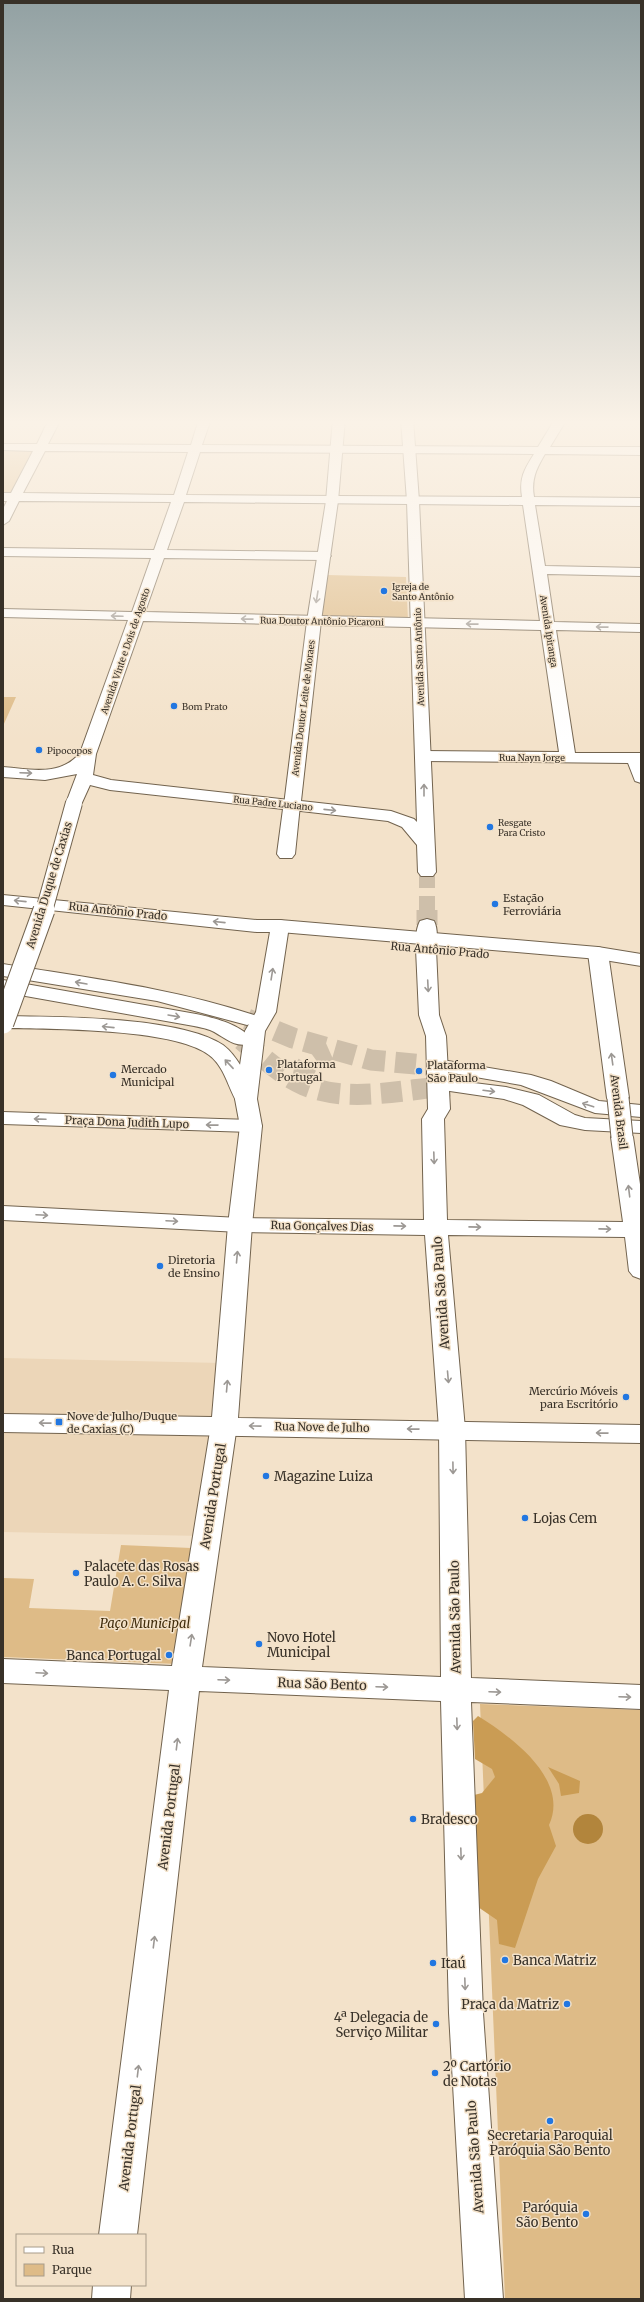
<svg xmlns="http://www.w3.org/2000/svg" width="644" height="2302" font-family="Merriweather,serif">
<rect width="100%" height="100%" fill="#f3e2ca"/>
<path fill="#ecd6b8" d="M3,1358L221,1363L202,1536L3,1532Z"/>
<path fill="#debb87" d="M3,449H33L10,495H3Z
M327,575L406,577L408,620L321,618Z
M3,697H16L3,726Z
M121,1545L191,1548L177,1664L3,1657V1578L34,1579L29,1608L110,1611Z
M480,1704L641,1710V2299H505Z"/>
<path fill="#ca9c54" d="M478,1716C512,1737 570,1780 549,1825L556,1846L538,1879L515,1948L499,1944L497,1920L478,1907L474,1795L482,1793L495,1777L492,1769L475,1759L473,1721Z
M548,1767L580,1781L579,1793L561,1796L559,1784Z"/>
<path fill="#b2853c" d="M573 1829a15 15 0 1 1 30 0a15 15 0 1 1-30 0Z"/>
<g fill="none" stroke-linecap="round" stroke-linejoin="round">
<path stroke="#cebfaa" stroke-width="16" stroke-dasharray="16 8" stroke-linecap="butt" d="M427,872V911"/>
<path stroke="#cebfaa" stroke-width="21" stroke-dasharray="21 10" stroke-linecap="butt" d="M427,910V925"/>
<path stroke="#cebfaa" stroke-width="21" stroke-dasharray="21 10" stroke-linecap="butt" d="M247,1019L293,1038L371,1060L448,1067
M242,1040C261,1056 281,1075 304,1085C348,1104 404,1089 450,1086
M304,1085C300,1065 313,1057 329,1050"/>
<g stroke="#72634e" stroke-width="2">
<path id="minor" d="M49,419H61L48,444L191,445L199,419H211L202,445L538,447L555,419H567L550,447H641V455L545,454C536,469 531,480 534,497L641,498V506L535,505L545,566L641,568V576L547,574L554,622L641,624V632L556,630L575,753H641V783L635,781L628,763L423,761L417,759L415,756L417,753L423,751L559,752L541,630L143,621L96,754L93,775L111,780L298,801L300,805L295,854L292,858H280L277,854L283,809L110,790L90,785L80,807H68L66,803L77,774L45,780L3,777V767C30,769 60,777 80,753L128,620L3,617V609L132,612L151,558L3,556V548L154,550L171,502L19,501L9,521L3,525V509L7,501H3V493H11L33,451L3,450V444H37ZM45,451L188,452L174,495L23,493ZM200,452L534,454C524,470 519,478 522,497L186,495ZM184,502L523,505L540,621L145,612L164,558L324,560L331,556L324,552L167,550Z
M426,943L433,945L436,949L439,1015L446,1036L450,1109L444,1119L447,1220L623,1222L611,1137L614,1132L622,1130L630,1132L633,1137L641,1191V1279L633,1276L629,1271L625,1237L448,1235L465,1429L471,1678L641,1685V1709L471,1702L483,2013L503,2299H465L449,2013L441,1701L199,1691L137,2235H99L169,1690L3,1683V1659L172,1666L211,1425L215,1418L224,1416L233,1418L237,1425L202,1667L441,1677L439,1429L425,1235L240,1232L3,1220V1206L240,1218L424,1220L422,1119L428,1109L426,1036L419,1015L416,949L419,945Z
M598,947L605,949L608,953L629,1098L626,1103L618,1104L610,1103L607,1098L588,953L591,949Z
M3,1016C57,1017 179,1016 223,1045C239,1057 249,1081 257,1099L254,1104L246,1105L238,1104C228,1088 225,1067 209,1055C174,1028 49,1029 3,1028Z
M3,1112L251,1120L259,1121L262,1126L259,1131L251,1132L3,1124Z
M93,2285H131L130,2299H92Z"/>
</g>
<g stroke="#72634e" stroke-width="2">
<path id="tertiary" d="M333,419H345L338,501L321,621L301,801L391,811L414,819L417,822L407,501L401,419H413L419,501L436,872L433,876H421L418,872L417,845L402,827L388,821L292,810L286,809L284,805L307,621L326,501Z
M427,919L434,921C438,928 438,946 433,953L426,955L419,953C414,946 416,928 420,921Z
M280,920L287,922L289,926L276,1012L265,1031L257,1099L262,1126L252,1225L238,1418L641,1425V1443L3,1432V1414L212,1417L228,1225L240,1126L235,1099L245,1031L256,1012L271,926L273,922Z"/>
</g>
<g stroke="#72634e" stroke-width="2">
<path id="secondary" d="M3,895L257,920H280L598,947L641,954V966L598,959L280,932H257L3,905Z"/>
</g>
<g stroke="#72634e" stroke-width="2">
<path id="primary" d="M3,964C88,978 172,988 254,1015L257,1019L254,1023L247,1025L157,1001L3,976Z
M3,980L196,1014C214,1018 241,1024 252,1040L249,1044C233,1048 224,1036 210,1030C205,1028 199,1027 194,1026L3,992Z
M448,1061L531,1075L551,1081L599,1101L641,1105V1117L595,1113L521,1085L441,1071L438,1067L441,1063Z
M450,1080L506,1087L539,1095L575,1115L585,1118L641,1121V1133L585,1130L560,1125L523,1105L504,1099L443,1090L439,1086L443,1082Z"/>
</g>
<use href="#minor" fill="#fff" fill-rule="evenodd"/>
<use href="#tertiary" fill="#fff" fill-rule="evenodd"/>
<use href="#secondary" fill="#fff" fill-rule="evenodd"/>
<use href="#primary" fill="#fff" fill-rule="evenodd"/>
<g stroke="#72634e" stroke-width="18" stroke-linecap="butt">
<path id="minor-bridge-far1" d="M44,911L74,803"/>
</g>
<g stroke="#72634e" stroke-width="23" stroke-linecap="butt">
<path id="minor-bridge" d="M3,1023L44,910
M618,1098L622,1137"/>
</g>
<use href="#minor-bridge-far1" stroke="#fff" stroke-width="16"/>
<use href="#minor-bridge" stroke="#fff" stroke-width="21"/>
</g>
<defs><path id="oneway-shaft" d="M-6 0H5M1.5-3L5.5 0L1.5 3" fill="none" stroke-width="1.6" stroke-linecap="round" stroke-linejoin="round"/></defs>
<g stroke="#9c9894">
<use href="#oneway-shaft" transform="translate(317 597) rotate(99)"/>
<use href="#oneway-shaft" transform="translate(117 616) rotate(-178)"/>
<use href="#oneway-shaft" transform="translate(247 619) rotate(-179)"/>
<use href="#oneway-shaft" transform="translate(472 624) rotate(-179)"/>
<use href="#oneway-shaft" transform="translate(602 627) rotate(-179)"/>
<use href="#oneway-shaft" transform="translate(26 773) rotate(2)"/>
<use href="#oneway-shaft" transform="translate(424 790) rotate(-90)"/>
<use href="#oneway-shaft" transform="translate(330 810) rotate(6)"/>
<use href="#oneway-shaft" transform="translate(20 901) rotate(-174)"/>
<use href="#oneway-shaft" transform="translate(219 922) rotate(-174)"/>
<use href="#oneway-shaft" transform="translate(272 974) rotate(-81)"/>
<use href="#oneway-shaft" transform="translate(81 983) rotate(-170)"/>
<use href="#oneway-shaft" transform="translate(428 986) rotate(87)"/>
<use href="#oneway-shaft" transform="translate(174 1016) rotate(10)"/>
<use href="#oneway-shaft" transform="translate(108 1027) rotate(-174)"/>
<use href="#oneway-shaft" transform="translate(612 1059) rotate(-98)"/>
<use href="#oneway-shaft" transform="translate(229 1064) rotate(-133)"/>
<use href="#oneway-shaft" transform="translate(489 1091) rotate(7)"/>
<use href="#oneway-shaft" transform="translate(588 1105) rotate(-162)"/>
<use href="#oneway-shaft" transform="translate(40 1119) rotate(-178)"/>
<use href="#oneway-shaft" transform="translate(212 1125) rotate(-179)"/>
<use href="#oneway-shaft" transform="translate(434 1158) rotate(88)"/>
<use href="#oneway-shaft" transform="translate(629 1191) rotate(-97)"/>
<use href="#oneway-shaft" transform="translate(42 1215) rotate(3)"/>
<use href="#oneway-shaft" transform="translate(172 1221) rotate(3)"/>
<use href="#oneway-shaft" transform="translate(400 1226) rotate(1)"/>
<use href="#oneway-shaft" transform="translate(475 1227) rotate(1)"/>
<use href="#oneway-shaft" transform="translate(605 1229) rotate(1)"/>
<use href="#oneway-shaft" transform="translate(237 1257) rotate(-85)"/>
<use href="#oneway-shaft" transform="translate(448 1377) rotate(85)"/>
<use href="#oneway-shaft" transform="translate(227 1386) rotate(-85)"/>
<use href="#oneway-shaft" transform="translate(45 1423) rotate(-179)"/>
<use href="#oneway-shaft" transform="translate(255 1426) rotate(-179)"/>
<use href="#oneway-shaft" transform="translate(413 1429) rotate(-179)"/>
<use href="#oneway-shaft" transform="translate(602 1433) rotate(-179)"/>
<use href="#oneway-shaft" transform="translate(453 1468) rotate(89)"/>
<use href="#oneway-shaft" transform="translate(191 1640) rotate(-81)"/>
<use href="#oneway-shaft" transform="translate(42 1673) rotate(3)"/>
<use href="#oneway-shaft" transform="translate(224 1680) rotate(2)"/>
<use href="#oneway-shaft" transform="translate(382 1687) rotate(2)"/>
<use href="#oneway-shaft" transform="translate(495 1692) rotate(2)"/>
<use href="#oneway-shaft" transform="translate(625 1697) rotate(2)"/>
<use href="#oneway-shaft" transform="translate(457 1724) rotate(88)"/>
<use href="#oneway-shaft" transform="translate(177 1744) rotate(-83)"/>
<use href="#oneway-shaft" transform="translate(461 1854) rotate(88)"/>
<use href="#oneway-shaft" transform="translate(154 1942) rotate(-83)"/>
<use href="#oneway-shaft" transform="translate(465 1984) rotate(88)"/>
<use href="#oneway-shaft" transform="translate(138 2071) rotate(-83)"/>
</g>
<linearGradient id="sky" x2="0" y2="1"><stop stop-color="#92a1a3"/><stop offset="0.57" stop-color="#faf2e7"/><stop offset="1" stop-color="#faf2e7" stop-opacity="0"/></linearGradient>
<rect width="644" height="741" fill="url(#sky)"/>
<g fill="#2277e1" stroke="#f3e2ca" stroke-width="1.5">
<circle cx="384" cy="591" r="4"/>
<circle cx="174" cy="706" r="4"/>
<circle cx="39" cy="750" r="4"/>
<circle cx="490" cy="827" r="4"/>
<circle cx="495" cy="904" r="4"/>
<circle cx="269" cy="1070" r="4"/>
<circle cx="419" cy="1071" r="4"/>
<circle cx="113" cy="1075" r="4"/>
<circle cx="160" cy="1266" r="4"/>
<circle cx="626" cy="1397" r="4"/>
<rect x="55" y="1418" width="8" height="8" rx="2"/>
<circle cx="266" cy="1476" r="4"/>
<circle cx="525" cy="1518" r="4"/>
<circle cx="76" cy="1573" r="4"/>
<circle cx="259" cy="1644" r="4"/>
<circle cx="169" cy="1655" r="4"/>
<circle cx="413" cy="1819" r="4"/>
<circle cx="505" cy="1960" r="4"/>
<circle cx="433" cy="1963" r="4"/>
<circle cx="567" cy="2004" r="4"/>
<circle cx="436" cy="2024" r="4"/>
<circle cx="435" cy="2073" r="4"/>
<circle cx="550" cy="2121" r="4"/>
<circle cx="586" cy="2214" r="4"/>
</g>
<g text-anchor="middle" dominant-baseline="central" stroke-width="3" stroke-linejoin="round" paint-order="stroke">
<g font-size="9" fill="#383128" stroke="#f3e2ca" text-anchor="start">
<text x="392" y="586">Igreja de<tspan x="392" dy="10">Santo Antônio</tspan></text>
<text x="182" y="706">Bom Prato</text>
<text x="47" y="750">Pipocopos</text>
<text x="498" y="822">Resgate<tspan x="498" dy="10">Para Cristo</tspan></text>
</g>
<g font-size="9" fill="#383128" stroke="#f3e2ca">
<text transform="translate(322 621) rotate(1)">Rua Doutor Antônio Picaroni</text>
<text transform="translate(549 631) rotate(81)">Avenida Ipiranga</text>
<text transform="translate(125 651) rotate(-71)">Avenida Vinte e Dois de Agosto</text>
<text transform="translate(419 657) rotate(-92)">Avenida Santo Antônio</text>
<text transform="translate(303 708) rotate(-83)">Avenida Doutor Leite de Moraes</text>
<text x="532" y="757">Rua Nayn Jorge</text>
<text transform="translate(273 803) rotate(6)">Rua Padre Luciano</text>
</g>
<g font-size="11" fill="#383128" stroke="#f3e2ca">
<text transform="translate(49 885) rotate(-73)">Avenida Duque de Caxias</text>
<text transform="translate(118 911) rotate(6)">Rua Antônio Prado</text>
<text transform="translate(440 950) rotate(5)">Rua Antônio Prado</text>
<text transform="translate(619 1112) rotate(83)">Avenida Brasil</text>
<text transform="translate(127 1122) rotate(2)">Praça Dona Judith Lupo</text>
<text transform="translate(322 1226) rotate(1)">Rua Gonçalves Dias</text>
<text transform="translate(322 1427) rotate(1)">Rua Nove de Julho</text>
</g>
<g font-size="11" fill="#383128" stroke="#f3e2ca" text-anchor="start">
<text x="503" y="898">Estação<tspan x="503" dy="13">Ferroviária</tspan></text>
<text x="277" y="1064">Plataforma<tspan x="277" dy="13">Portugal</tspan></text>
<text x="427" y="1065">Plataforma<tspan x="427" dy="13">São Paulo</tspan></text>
<text x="121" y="1069">Mercado<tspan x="121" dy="13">Municipal</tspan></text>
<text x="168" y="1260">Diretoria<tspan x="168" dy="13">de Ensino</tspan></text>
<text x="618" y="1391" text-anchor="end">Mercúrio Móveis<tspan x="618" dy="13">para Escritório</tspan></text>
<text x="67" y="1416">Nove de Julho/Duque<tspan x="67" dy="13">de Caxias (C)</tspan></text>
</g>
<g font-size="13" fill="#383128" stroke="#f3e2ca">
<text transform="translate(441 1293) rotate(-94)">Avenida São Paulo</text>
<text transform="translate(213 1496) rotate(-81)">Avenida Portugal</text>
<text transform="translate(455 1617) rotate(-91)">Avenida São Paulo</text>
<text transform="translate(322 1684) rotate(2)">Rua São Bento</text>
<text transform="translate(169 1817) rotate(-83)">Avenida Portugal</text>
<text transform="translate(130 2138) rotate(-83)">Avenida Portugal</text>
<text transform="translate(475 2157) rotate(-94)">Avenida São Paulo</text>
</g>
<g font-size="13" fill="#383128" stroke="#f3e2ca" text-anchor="start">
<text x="274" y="1476">Magazine Luiza</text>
<text x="533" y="1518">Lojas Cem</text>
<text x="84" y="1566">Palacete das Rosas<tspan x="84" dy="15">Paulo A. C. Silva</tspan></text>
<text x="267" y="1637">Novo Hotel<tspan x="267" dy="15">Municipal</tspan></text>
<text x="161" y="1655" text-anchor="end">Banca Portugal</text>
<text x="421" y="1819">Bradesco</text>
<text x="513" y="1960">Banca Matriz</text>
<text x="441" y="1963">Itaú</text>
<text x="559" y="2004" text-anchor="end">Praça da Matriz</text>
<text x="428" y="2017" text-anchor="end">4ª Delegacia de<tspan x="428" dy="15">Serviço Militar</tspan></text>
<text x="443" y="2066">2º Cartório<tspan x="443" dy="15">de Notas</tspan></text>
<text x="550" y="2135" text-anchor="middle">Secretaria Paroquial<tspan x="550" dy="15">Paróquia São Bento</tspan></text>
<text x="578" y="2207" text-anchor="end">Paróquia<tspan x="578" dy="15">São Bento</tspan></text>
</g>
<g font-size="13" font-style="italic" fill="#402c0c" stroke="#f3e2ca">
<text x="145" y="1623">Paço Municipal</text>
</g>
</g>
<rect width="644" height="2302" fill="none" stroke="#383128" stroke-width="8"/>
<rect x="16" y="2234" width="130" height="52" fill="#f3e2ca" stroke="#a89b89"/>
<rect x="24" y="2247" width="20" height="6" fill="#ffffff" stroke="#a89b89"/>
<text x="52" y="2254" font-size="12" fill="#383128">Rua</text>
<rect x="24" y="2264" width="20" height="12" fill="#debb87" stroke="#a89b89"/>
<text x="52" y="2274" font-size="12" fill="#383128">Parque</text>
</svg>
